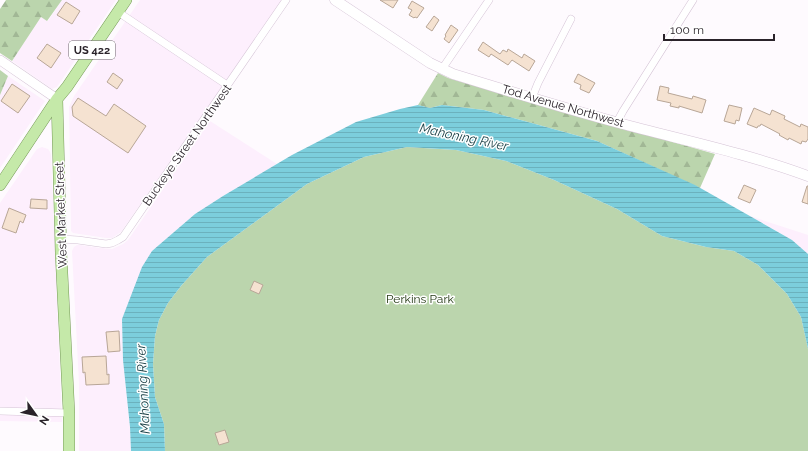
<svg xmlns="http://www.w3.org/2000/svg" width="808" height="451" font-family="Raleway,sans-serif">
<defs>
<pattern id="forest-firs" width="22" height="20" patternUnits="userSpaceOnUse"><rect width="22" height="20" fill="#bbd5ad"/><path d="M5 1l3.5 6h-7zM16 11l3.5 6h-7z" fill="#a1b795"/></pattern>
<pattern id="water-rules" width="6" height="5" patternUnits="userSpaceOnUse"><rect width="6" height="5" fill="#7ccedc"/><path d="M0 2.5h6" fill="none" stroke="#6bb1bd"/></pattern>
</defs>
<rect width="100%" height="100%" fill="#fefafe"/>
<path fill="#fdeffd" d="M62,0H116L57,87L52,89L12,61L41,17L48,21Z
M140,0H282L121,232L112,238H106L73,233L71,231L69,107L74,96Z
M8,76L45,101L0,168V95Z
M210,121L277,164L223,196L195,214L152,251L122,319L123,360L130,428L131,451H79V383L72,251L74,247L77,245H80L100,248L112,249L123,244L128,240Z
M42,147L48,149L50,152L51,155L62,422L0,421V203L37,149Z
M750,216L808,235V254L792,240Z"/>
<path fill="url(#forest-firs)" d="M6,0H62L47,21L41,17L12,61L0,53V9Z
M0,70L8,76L0,95Z
M438,73L448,78L715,154L700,188L597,141L484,110L442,105L430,108L418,105Z"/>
<path fill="#bbd5ad" d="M407,147L456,150L506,161L554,180L617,209L662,236L706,247L734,251L758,265L787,294L801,317L808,349V451H165L164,424L155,397L153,364L155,336L159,320L168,303L181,286L207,257L307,184L364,157Z"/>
<path fill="url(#water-rules)" d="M418,105L430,108L442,105L484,110L597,141L695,185L792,240L808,254V349L801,317L787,294L758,265L734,251L706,247L662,236L617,209L554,180L506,161L456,150L407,147L364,157L307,184L207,257L181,286L168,303L159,320L155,336L153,364L155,397L164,424L165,451H131L130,427L123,360L122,319L142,267L152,251L195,214L223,196L292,155L356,122L400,109Z"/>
<path fill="#f5e2d1" stroke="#b8a697" d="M380,0H398L393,8Z
M412,1L424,8L417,18L415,17L414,18L409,15L412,10L408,8Z
M66,2L80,11L72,24L57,15Z
M434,16L439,20L432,31L426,27Z
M451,25L458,30L449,43L444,39L446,36L445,35Z
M483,42L500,54L503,50L507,52L508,49L522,58L524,54L535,61L529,71L512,60L508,65L491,54L489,57L478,50Z
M47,44L61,53L51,68L37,58Z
M113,73L123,80L117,89L107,82Z
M578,74L595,83L589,93L580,89L581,85L574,82Z
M12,84L30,96L18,113L1,101Z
M660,86L669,88L668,93L692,99L693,96L706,100L702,113L679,106V108L670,106L671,103L657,100Z
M78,98L106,116L114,104L146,126L128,153L73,116L72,107Z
M729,105L742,108L739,121L736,120L735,124L724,121Z
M754,108L770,115L772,110L785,116L784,119L800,127L801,124L808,127V139L806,142L802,141L801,144L789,138L788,140L779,135L780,134L761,124L760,126H758L757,128L747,124Z
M744,185L756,190L750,203L738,198Z
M807,186H808V204L802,202Z
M31,199L47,200V209L30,208Z
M9,208L26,215L23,223L20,221L16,233L2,228Z
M254,281L263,285L259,294L250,290Z
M119,331L120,351L108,352L106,332Z
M106,356L107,375L109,374V384L86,385L85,372L83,373L82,357Z
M225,430L229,442L219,445L215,433Z"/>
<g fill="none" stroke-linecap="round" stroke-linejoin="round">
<g stroke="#d5c4d6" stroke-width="8">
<path id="minor" d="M118,12L227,85
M442,69L489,0
M532,98L538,83L571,19
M617,122L623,111L693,0
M61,239L78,240L106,244L112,243L118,240L123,237L286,0
M0,411L69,413"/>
</g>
<g stroke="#d5c4d6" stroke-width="10">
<path id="tertiary" d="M0,60L57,99"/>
</g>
<g stroke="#d5c4d6" stroke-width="11">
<path id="secondary" d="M335,0L430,63L453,74C508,91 563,108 619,123C682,140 746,153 808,176"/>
</g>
<g stroke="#759a57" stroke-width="12">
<path id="primary" d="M57,99L61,253L69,413V451
M0,185L57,99L67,87L126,0"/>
</g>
<use href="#minor" stroke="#fff" stroke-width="7"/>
<use href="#tertiary" stroke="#fff" stroke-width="9"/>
<use href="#secondary" stroke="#fff" stroke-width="10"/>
<use href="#primary" stroke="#c5e9a9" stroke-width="11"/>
</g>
<g text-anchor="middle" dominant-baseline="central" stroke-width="3" stroke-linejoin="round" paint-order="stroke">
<rect fill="#fff" stroke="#6a656a" stroke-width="1" x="69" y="41" width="46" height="18" rx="3"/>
<g font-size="11" font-weight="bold" fill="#2a232a">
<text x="92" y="50">US 422</text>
</g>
<g font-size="12" fill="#2a232a" stroke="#fff">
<text transform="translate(563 106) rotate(16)">Tod Avenue Northwest</text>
<text transform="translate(187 145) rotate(-55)">Buckeye Street Northwest</text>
<text transform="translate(61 215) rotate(-92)">West Market Street</text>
</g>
<g font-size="12" fill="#1c320c" stroke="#fff">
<text x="420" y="299">Perkins Park</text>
</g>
<g font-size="13" font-style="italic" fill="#163d43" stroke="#fff">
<text transform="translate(464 137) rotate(12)">Mahoning River</text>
<text transform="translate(143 389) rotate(-93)">Mahoning River</text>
</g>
</g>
<g transform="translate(36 415) rotate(123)" stroke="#ffffff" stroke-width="3" paint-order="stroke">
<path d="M0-3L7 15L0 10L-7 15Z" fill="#2a232a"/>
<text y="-6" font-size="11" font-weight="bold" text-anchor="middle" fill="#2a232a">N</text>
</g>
<path d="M664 34v6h110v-6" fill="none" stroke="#2a232a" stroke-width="2"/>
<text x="670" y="34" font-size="12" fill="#2a232a" stroke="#ffffff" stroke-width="3" paint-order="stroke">100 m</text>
</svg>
